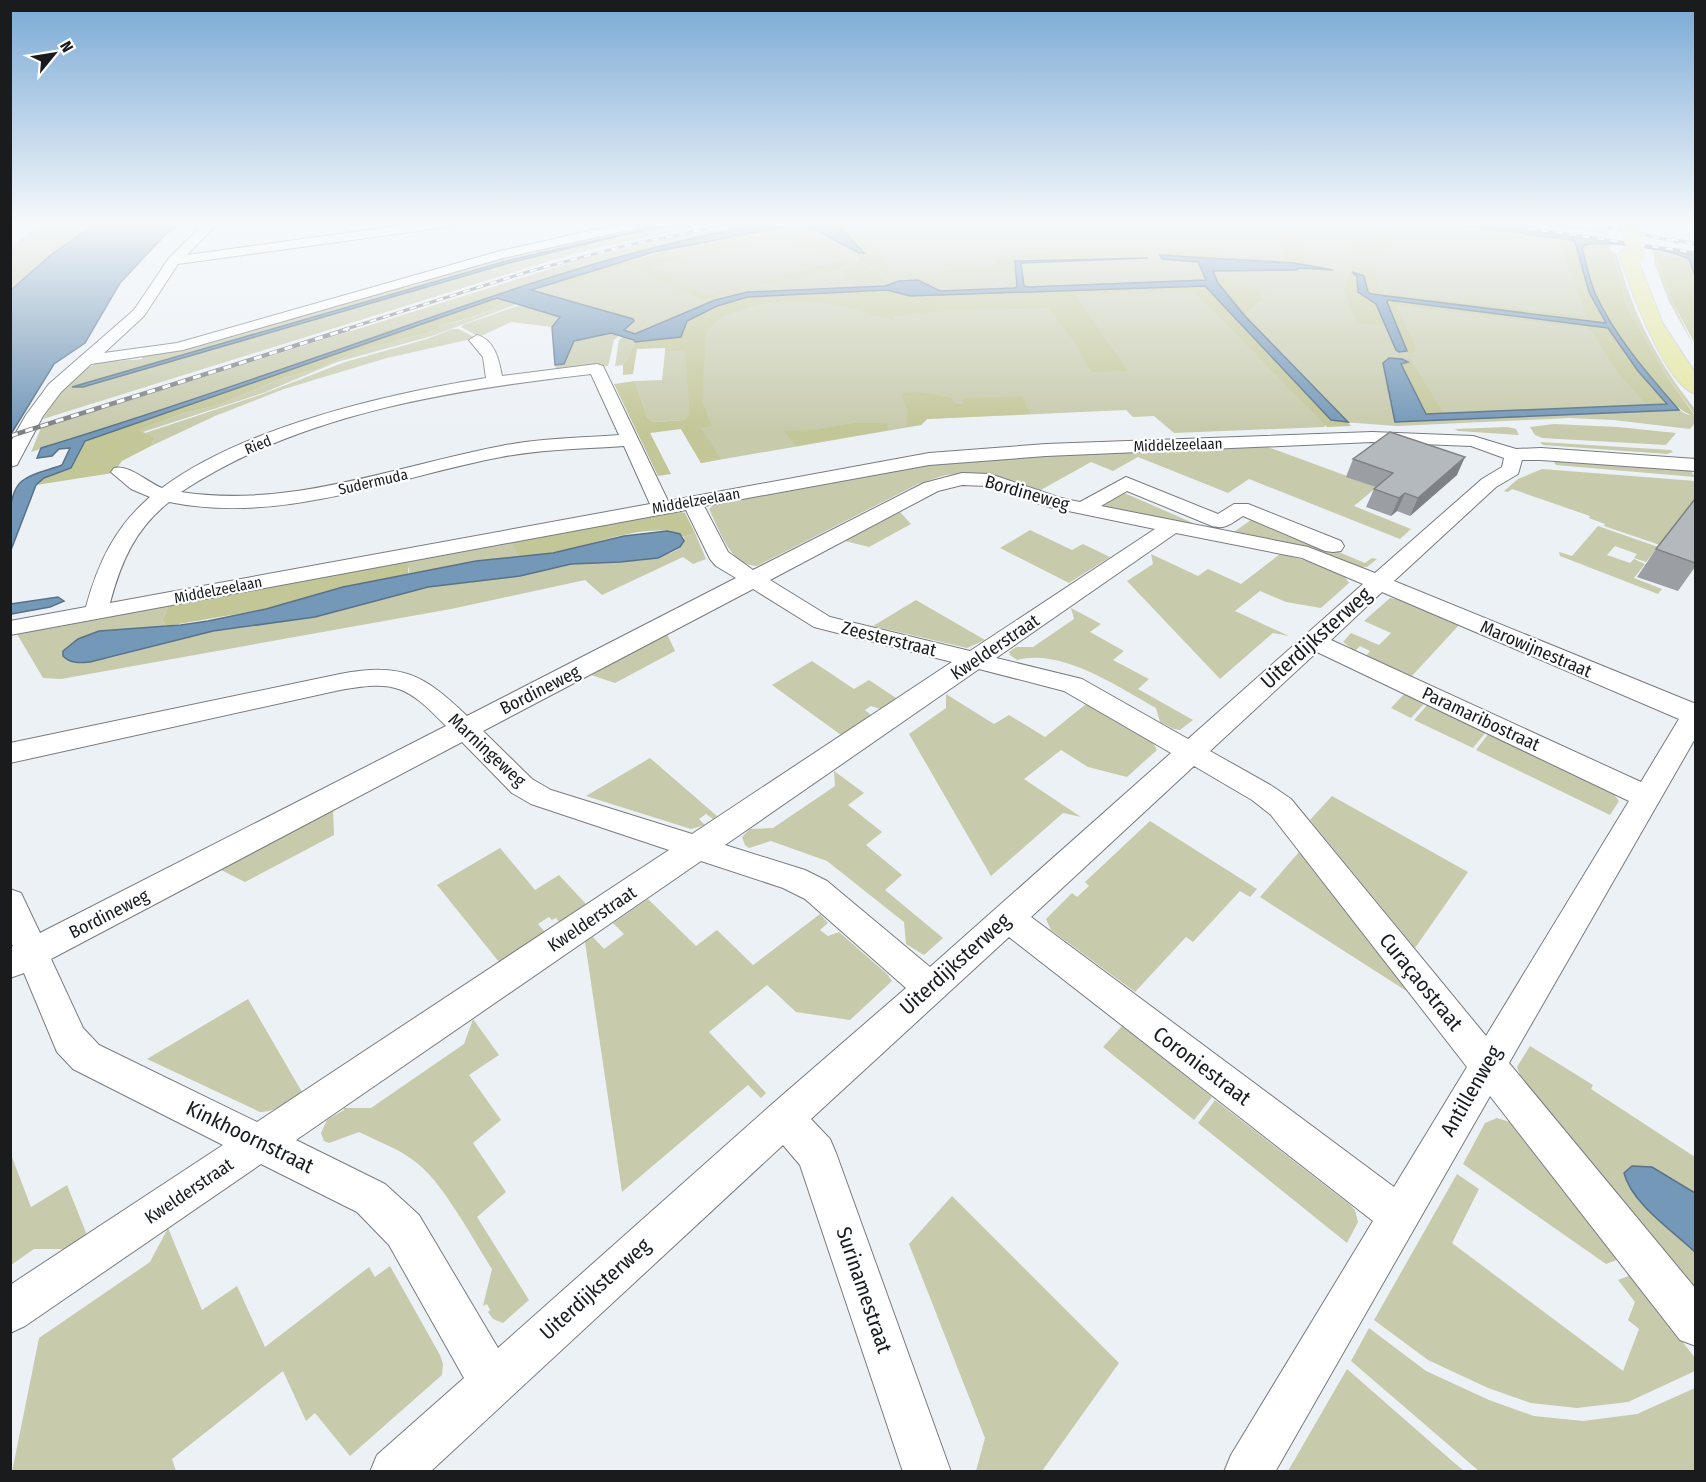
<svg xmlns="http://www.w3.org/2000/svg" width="1706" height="1482" font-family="'Fira Sans Condensed',sans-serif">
<rect width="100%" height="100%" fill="#ecf1f6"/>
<path fill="#c7caab" d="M43,222H98L52,254L11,290V247Z
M655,222H675L510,260L72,387H83C213,349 342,310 472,273C551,252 640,222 721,222L600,247L546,262L43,419C56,399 73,372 96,364C111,360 124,361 142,359L143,355L400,286L405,288L426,282L422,279L500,257L504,259Z
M752,222H777L673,242L572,270L122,424L31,452L41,428L56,423L582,259L655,241Z
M835,222H1438L1569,239L1667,405L1426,414L1398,422L1679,410L1686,414L1695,416V423L1690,429L1613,420L1570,418L1397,426L1329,421L1324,427L1174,433L1154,416L1133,417L1126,410L927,419L921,425L701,463L681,429L689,416L683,420L653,422L647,416L635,381L662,380L665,351L685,350L625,331L624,330L634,321L633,319L531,290L586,271L805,224L859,253H864Z
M1509,222L1550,226L1539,222H1575L1608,228L1609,234Z
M1613,253H1617C1631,311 1658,363 1695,409V415L1664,372L1626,304Z
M1653,259H1657L1673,303L1695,348L1669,302Z
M506,301L517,304L432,336L337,362L263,393L143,432L137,430L184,413L218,405L283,378L315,370L359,351L434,331L437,326C459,322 489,314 506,301Z
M520,305L560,317L552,327L511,322L479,337L461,327L463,325Z
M452,329H459L476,338L387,358L284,389L215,416L151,446L155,437L145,433L260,395L345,362L427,339Z
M611,333L620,335L614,340L608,366L557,371L555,365L564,364L574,340Z
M624,336L634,340L635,342L623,365L615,366L619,340Z
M1554,424L1618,427L1676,433L1666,445L1542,438L1535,435L1530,427Z
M1507,427L1516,429L1519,435L1458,431L1455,429Z
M1540,442L1671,450L1673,452L1667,454L1543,445Z
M1265,446L1377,487L1354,506L1411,529L1400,539L1249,479L1228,493L1138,457L1113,471L1091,462L1039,491C1009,477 979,470 946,475C936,477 927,482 918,484L757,566C730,566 719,529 709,509L714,504L923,465L1000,458Z
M1550,456L1688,467L1695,477L1556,465Z
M1542,469L1695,481V500L1660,545L1604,526L1605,524L1589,518L1590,516L1512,489L1508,492L1504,491L1518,479Z
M1120,491L1193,523V524L1099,506Z
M900,512L911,524L869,547L845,541Z
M1255,517L1365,563L1372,558L1377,559L1367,567H1361L1310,547L1234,532Z
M1598,526L1658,547L1646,562L1634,558L1637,554L1615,546L1607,555L1630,563L1634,559L1645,564L1634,578L1662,589L1658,594L1560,556L1559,552L1572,556Z
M1030,530L1072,550L1083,544L1110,557L1069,583L1000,548Z
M695,533L706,559L693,564L683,557L602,595L585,580L451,609L61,679L43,678L17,634L169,605L162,621L167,626L99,631L89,634L106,659L213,631L315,617L428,587L520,576L571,564L645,560L671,553L680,548L684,537Z
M515,541L519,557L476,561L408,576L409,569L404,562Z
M1151,554L1198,576L1208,569L1241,584L1280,554L1307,561L1345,577L1349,583L1321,608L1286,602L1260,591L1235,611L1289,636L1273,633L1220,679L1127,581L1153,564Z
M1390,598L1401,600L1459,625L1411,677L1366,656L1370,651L1360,646L1355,651L1343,642L1351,633L1379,645L1391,633L1364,621Z
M916,600L985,640L967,648L873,626Z
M1071,608L1101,624L1090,632L1124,651L1113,660L1149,679L1138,689L1193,720L1180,730L1174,729L1160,722L1156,708C1118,687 1062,648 1017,660L1010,655L1009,652L1016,647H1033L1074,619Z
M667,634L675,651L615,683L591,675Z
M812,661L854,689L869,680L896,698L880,709L871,706L865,710L871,715L841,735L772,685Z
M1405,693L1425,703L1411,718L1391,708Z
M946,694L994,724L1009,715L1045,737L1086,704L1153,743L1157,750L1127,777L1088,767L1061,750L1024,779L1081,817L1063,813L991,876L909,734L946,708Z
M1428,704L1486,732L1473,748L1414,720Z
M1489,733L1613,793L1619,801L1610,815L1476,750Z
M650,758L717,816L713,819L706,814L699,819L705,825L691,829L586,796Z
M834,771L864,793L848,805L882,832L866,845L902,875L885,890L943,938L924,955L906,944L904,922L827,861L771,841L749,848L745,845L742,837L750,829L773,828L835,786Z
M1332,796L1468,872L1415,948L1310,820Z
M333,809L334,835L245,882L219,869Z
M1150,821L1257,889L1250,897L1240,891L1193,942L1186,937L1135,992L1051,930L1046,919L1072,893L1077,897L1089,886L1085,882Z
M500,848L535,890L559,875L586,904L559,922L556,918L552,920L549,917L538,924L545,932L499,962L437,885Z
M1299,852L1408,992L1260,897Z
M648,899L696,946L717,930L753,965L820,914L828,923L820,930L828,936L839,932L887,974L892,981L850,1020L796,1012L767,985L709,1032L766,1093L761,1098L748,1085L622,1192L585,942L593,937L604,949L624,934L613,923Z
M248,999L302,1092C289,1101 277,1112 260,1112L147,1059Z
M473,1019L499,1055L469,1075L501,1120L473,1143L506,1192L477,1217L529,1300L503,1323L493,1319L488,1312L490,1310L487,1304L483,1306L492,1269C472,1238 442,1180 413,1160C397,1148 377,1141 359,1132L329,1143L324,1141L321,1133L327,1120L344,1110V1108H371L464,1044Z
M1122,1026L1212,1097L1194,1120L1103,1047Z
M1530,1046L1593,1085L1591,1089L1695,1157V1193L1672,1178L1639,1200L1695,1252V1291L1521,1078L1517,1067Z
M1215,1100L1349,1204L1355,1210L1358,1222L1347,1243L1198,1123Z
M1497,1118L1513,1123L1619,1259L1606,1264L1463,1164L1485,1123Z
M10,1152L31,1207L67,1185L87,1235L65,1249H34L11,1265Z
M1457,1174L1479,1189L1452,1243L1623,1371L1639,1329L1628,1320L1635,1302L1618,1280L1631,1275L1695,1358V1371L1628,1402L1577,1408L1531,1403L1488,1388L1428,1360L1374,1320Z
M952,1196L1119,1363L1042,1471H976L985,1438L909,1244Z
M168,1228L202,1310L237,1286L265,1347L369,1267L375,1277L390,1266L440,1355L443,1364L442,1375L350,1456L315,1413L306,1421L283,1371L172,1459L176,1471L12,1472L39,1338L150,1262Z
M1369,1328L1426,1371L1489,1400L1534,1416L1583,1421L1637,1414L1695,1388V1471H1479L1351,1361Z
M1347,1369L1451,1460L1464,1471H1288Z"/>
<path fill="#c3c697" d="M835,222H851L849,225L879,254L893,275L885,274L858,259V256L864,253Z
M1279,222H1293L1305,264L1160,255L1161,249H1166L1284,261Z
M1375,222H1390L1383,255L1354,250L1357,246L1376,248Z
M1408,222L1443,223L1572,240L1575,242L1589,292L1606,324L1371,294L1368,293L1362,274L1354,272L1352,273L1357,277L1358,293L1376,304L1385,325L1357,324L1344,291L1352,267L1375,269L1380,293L1587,317L1559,240Z
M797,224H805L819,232L813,234L843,252L830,254L782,234L651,265L707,295L843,260H852L840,269L727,292L703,300L629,266L624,265L581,280L569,286L557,281L685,245Z
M1601,243L1611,244L1610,248L1613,253L1626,304L1664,372L1695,416C1665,411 1608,322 1595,293C1589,279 1586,263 1582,248L1583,245Z
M1144,249L1146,255L1019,259L1013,262L1014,271L941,273L943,271L992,267L1002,255Z
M1651,250L1689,259L1695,276V344L1673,303L1657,259H1654V253Z
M858,262L886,278L873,282H845V271L856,266Z
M1215,277L1241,279L1263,298L1244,315Z
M1202,286L1208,287L1331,420L1348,422L1351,426L1327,427L1194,291L1075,295L1128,371L1091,372L1073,340L1048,308L945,311L893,316L894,320L834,304L794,301L758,304L721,317L706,331L702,402L712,426L700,428L721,459L701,463L681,429L650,433L671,474L658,476L614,384L635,381L647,416L653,422L683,420L690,415L685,351H665V348L637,349L633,374L623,375V365L635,342L681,337L687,321L717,306L760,296L887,290L910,296Z
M497,298L506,301C489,314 459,321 438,326L440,329L434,331L359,351L315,370L283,378L218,405L184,413L138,430L155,437L151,446L122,461L113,473L36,485L44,478L71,468L85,441Z
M1388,300L1608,328L1638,371L1667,405H1647L1618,373L1593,333L1587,328L1396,305L1416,347L1414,353L1405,352L1407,350L1387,301Z
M1402,359H1410L1444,414H1425L1400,364L1406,363V360Z
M919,392L952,398L957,404H963V398L1022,396L1030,414L927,419L921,425L906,427L908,411L901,393Z
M855,423H887L888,430L796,446L784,431L815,430Z
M677,511L685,513L695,533L684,537C659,518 586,546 556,553C544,555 531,555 519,557L514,546L515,541Z
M404,562L408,565V576L343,587L266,609L167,626L162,621L169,605Z"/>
<path fill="#7498b8" stroke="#597289" stroke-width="1.5" d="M98,222H182L166,234L120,283L85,343L54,364L11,434V290L52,254Z
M675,222H690L622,235L509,263L83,387H72L510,260Z
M777,222H835L864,253H859L805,224H797L654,252L531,290L633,319L634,321L624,330L635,334L715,300L748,292L885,286L899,281L918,280L940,291L1014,288L1017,287L1015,261L1148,258L1021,263L1024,286L1029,287L1206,280L1198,262L1162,259L1160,255L1294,263L1333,270L1300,268L1296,270L1213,271L1218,283L1244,315L1348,422L1331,420L1205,286L910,296L887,290L748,297L717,306L687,321L681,337L635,342L634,340L611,333L574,341L564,364L555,365L552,327L560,317L497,298L85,441L71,468L44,478L36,485L11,550C10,531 6,494 22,481C33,472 50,470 62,465L70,448L59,449L52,456L37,458L41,448C153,414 263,376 372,338C505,291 637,244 777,222Z
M1438,222L1522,229L1695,255V276L1689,259C1667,249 1607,240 1584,245L1582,248C1586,263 1589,279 1595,293C1615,337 1647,373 1679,410L1395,422L1383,363L1389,358L1402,359L1408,362L1401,364L1426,414L1667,404L1638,371L1608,328L1388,300L1387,302L1407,351L1399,352L1396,350L1376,304L1358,292L1357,277L1352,272L1364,276L1368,292L1371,294L1606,323L1589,292L1575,242L1572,240Z
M667,531L680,534L684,541L680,547L658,558L620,562L571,564L520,576L428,587L315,617L213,631L90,662C80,663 71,664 63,656V651L78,639L99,631L181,625L208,621L266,609L343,587L476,561L553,553L624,536Z
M58,597L64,601L50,607L11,614V604Z
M1632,1166L1652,1167L1695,1193V1252C1673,1231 1632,1204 1624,1173Z"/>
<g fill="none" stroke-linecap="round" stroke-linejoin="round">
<g stroke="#787c80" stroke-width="2">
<path id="minor" d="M206,222H219L187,255L426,222H460L454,226L178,264L144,316L104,353L177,343L500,251L629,222H652L646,226L503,258L183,350L91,364L61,392L43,416L19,461L17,465L10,467V443L26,415L49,384L134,310L169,258Z
M477,335C495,340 499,360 502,376L597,364L603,366L668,501L929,453L1046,444L1372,432L1473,436L1516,449L1541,448L1696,459V471L1541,460H1522L1518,474L1496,487L1394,581L1696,704V737L1509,1063L1696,1289V1346L1680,1340L1490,1096L1275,1472H1224L1231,1455L1373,1221L1009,937L811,1119L830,1139L836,1153L951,1472H903L800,1165L783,1145L430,1472H370L377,1455L464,1378L389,1245L357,1212L261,1164L25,1326L10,1333V1285L223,1145L73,1069L57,1052L24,973L10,978V947L13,946L10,941V889L21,893L40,933L446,726C407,686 396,680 340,690L10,763V743L340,674C402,663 422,673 467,716L736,578L716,566L710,559L686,510L10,635V621L86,607C98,563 115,527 150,497L131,489L111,472L114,468C129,464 147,482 162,488C244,427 386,394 486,378L483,357L469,340ZM591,374L619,435C579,438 540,438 501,446C396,466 290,509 181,492C301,413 452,390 591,374ZM1372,442L1471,446L1504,458L1502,467L1482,479L1375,573L1308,547L1101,506L1127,491L1212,526C1225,530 1232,523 1243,516L1325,551L1333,552L1341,551L1344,546L1341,541L1248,504H1234L1218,514L1126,477L1080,502L1061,498L990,474L962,473L924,483L753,570L728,552L704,506L929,465L1046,456ZM624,446L650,504L110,603C121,562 135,529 169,502C281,525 392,478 501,457C542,449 582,449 624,446ZM962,485L988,486L1049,507L1155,529L970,651L830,617L770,580L938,491ZM1176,533L1302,558L1363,584L1188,739L1082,679L996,658ZM753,589L814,627L952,662L692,834L551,790L532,779L483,731ZM1382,592L1679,719L1641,782L1331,640ZM1317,652L1629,801L1486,1036L1291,799L1272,786L1210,751ZM979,669L1064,691L1171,753L930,967L827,881L805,870L725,845ZM462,742L512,793L531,804L669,850L257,1122L99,1045L83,1028L51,959ZM1194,766L1252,800L1271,815L1467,1067L1394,1187L1031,917ZM701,861L783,888L805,899L906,988L771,1105L498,1348L419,1215L385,1184L296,1140Z"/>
</g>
<g stroke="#cccdcd" stroke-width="2">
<path id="major" d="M1627,248L1635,253L1663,324L1696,374V394C1665,386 1628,283 1619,253Z"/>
</g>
<use href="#minor" fill="#fff" fill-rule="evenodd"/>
<use href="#major" fill="#e5e69f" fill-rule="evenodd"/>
<g stroke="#7e8184" stroke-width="3">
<path id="rail-far1" d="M1486,222L1696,253
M1584,222L1678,242
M1672,239L1696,244
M343,330L527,272L628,245L741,222"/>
</g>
<g stroke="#7e8184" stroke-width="4.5">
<path id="rail" d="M10,436L348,329"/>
</g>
<use href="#rail-far1" stroke="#fdfeff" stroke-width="2" stroke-dasharray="7" stroke-linecap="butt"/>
<use href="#rail" stroke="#fdfeff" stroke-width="3" stroke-dasharray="8" stroke-linecap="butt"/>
<g stroke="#cccdcd" stroke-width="17" stroke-linecap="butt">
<path id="major-bridge" d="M1628,222L1637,254"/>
</g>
<use href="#major-bridge" stroke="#e5e69f" stroke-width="16"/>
</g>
<path fill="#9b9fa3" d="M1353,459L1457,475L1410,516L1397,511L1391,516L1366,507L1374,489L1376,487L1346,477Z
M1695,499V567L1678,591L1637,577L1656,549Z"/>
<path fill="#7e8284" d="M1465,457L1457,475L1410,516L1418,498Z
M1405,493L1397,511L1391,516L1399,498Z"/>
<path fill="#b4b9bd" stroke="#7e8284" stroke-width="1.5" d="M1390,432L1465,457L1418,498L1405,493L1399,498L1374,489L1393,473L1353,459Z
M1695,499V563L1656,549Z"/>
<linearGradient id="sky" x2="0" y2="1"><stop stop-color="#79a9d5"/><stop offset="0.52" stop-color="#f6f9fb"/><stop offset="1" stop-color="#f6f9fb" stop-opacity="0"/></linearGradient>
<rect width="1706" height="430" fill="url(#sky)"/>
<g text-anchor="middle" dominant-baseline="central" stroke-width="4.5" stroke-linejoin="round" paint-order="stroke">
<g font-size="15" fill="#191b1c" stroke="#fdfeff">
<text transform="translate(258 445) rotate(-22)">Ried</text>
<text transform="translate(1178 445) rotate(-2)">Middelzeelaan</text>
<text transform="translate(373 482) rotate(-13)">Sudermuda</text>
<text transform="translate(696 501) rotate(-10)">Middelzeelaan</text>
<text transform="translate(218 590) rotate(-11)">Middelzeelaan</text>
</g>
<g font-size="18" fill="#191b1c" stroke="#fdfeff">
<text transform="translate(1027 493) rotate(16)">Bordineweg</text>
<text transform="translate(889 639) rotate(14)">Zeesterstraat</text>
<text transform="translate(995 647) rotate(-34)">Kwelderstraat</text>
<text transform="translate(1536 649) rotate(23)">Marowijnestraat</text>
<text transform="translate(540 690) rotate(-27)">Bordineweg</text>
<text transform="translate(1481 719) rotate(25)">Paramaribostraat</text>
<text transform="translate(487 750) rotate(43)">Marningeweg</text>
<text transform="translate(109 914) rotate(-27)">Bordineweg</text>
<text transform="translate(592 919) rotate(-34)">Kwelderstraat</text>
<text transform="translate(189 1191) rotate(-34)">Kwelderstraat</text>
</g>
<g font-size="21" fill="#191b1c" stroke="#fdfeff">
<text transform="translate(1316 638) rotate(-42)">Uiterdijksterweg</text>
<text transform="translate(955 964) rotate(-42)">Uiterdijksterweg</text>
<text transform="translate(1421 982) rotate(51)">Curaçaostraat</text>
<text transform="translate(1202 1066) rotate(37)">Coroniestraat</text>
<text transform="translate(1471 1091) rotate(-60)">Antillenweg</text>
<text transform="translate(250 1137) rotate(26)">Kinkhoornstraat</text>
<text transform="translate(595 1289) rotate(-42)">Uiterdijksterweg</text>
<text transform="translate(864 1290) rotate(71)">Surinamestraat</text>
</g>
</g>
<rect width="1706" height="1482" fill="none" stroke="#191b1c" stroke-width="24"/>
<g transform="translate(54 54) rotate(60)" stroke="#fdfeff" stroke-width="4.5" paint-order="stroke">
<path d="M0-4.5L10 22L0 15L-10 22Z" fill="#191b1c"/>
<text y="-9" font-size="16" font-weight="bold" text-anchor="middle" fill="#191b1c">N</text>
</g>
</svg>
